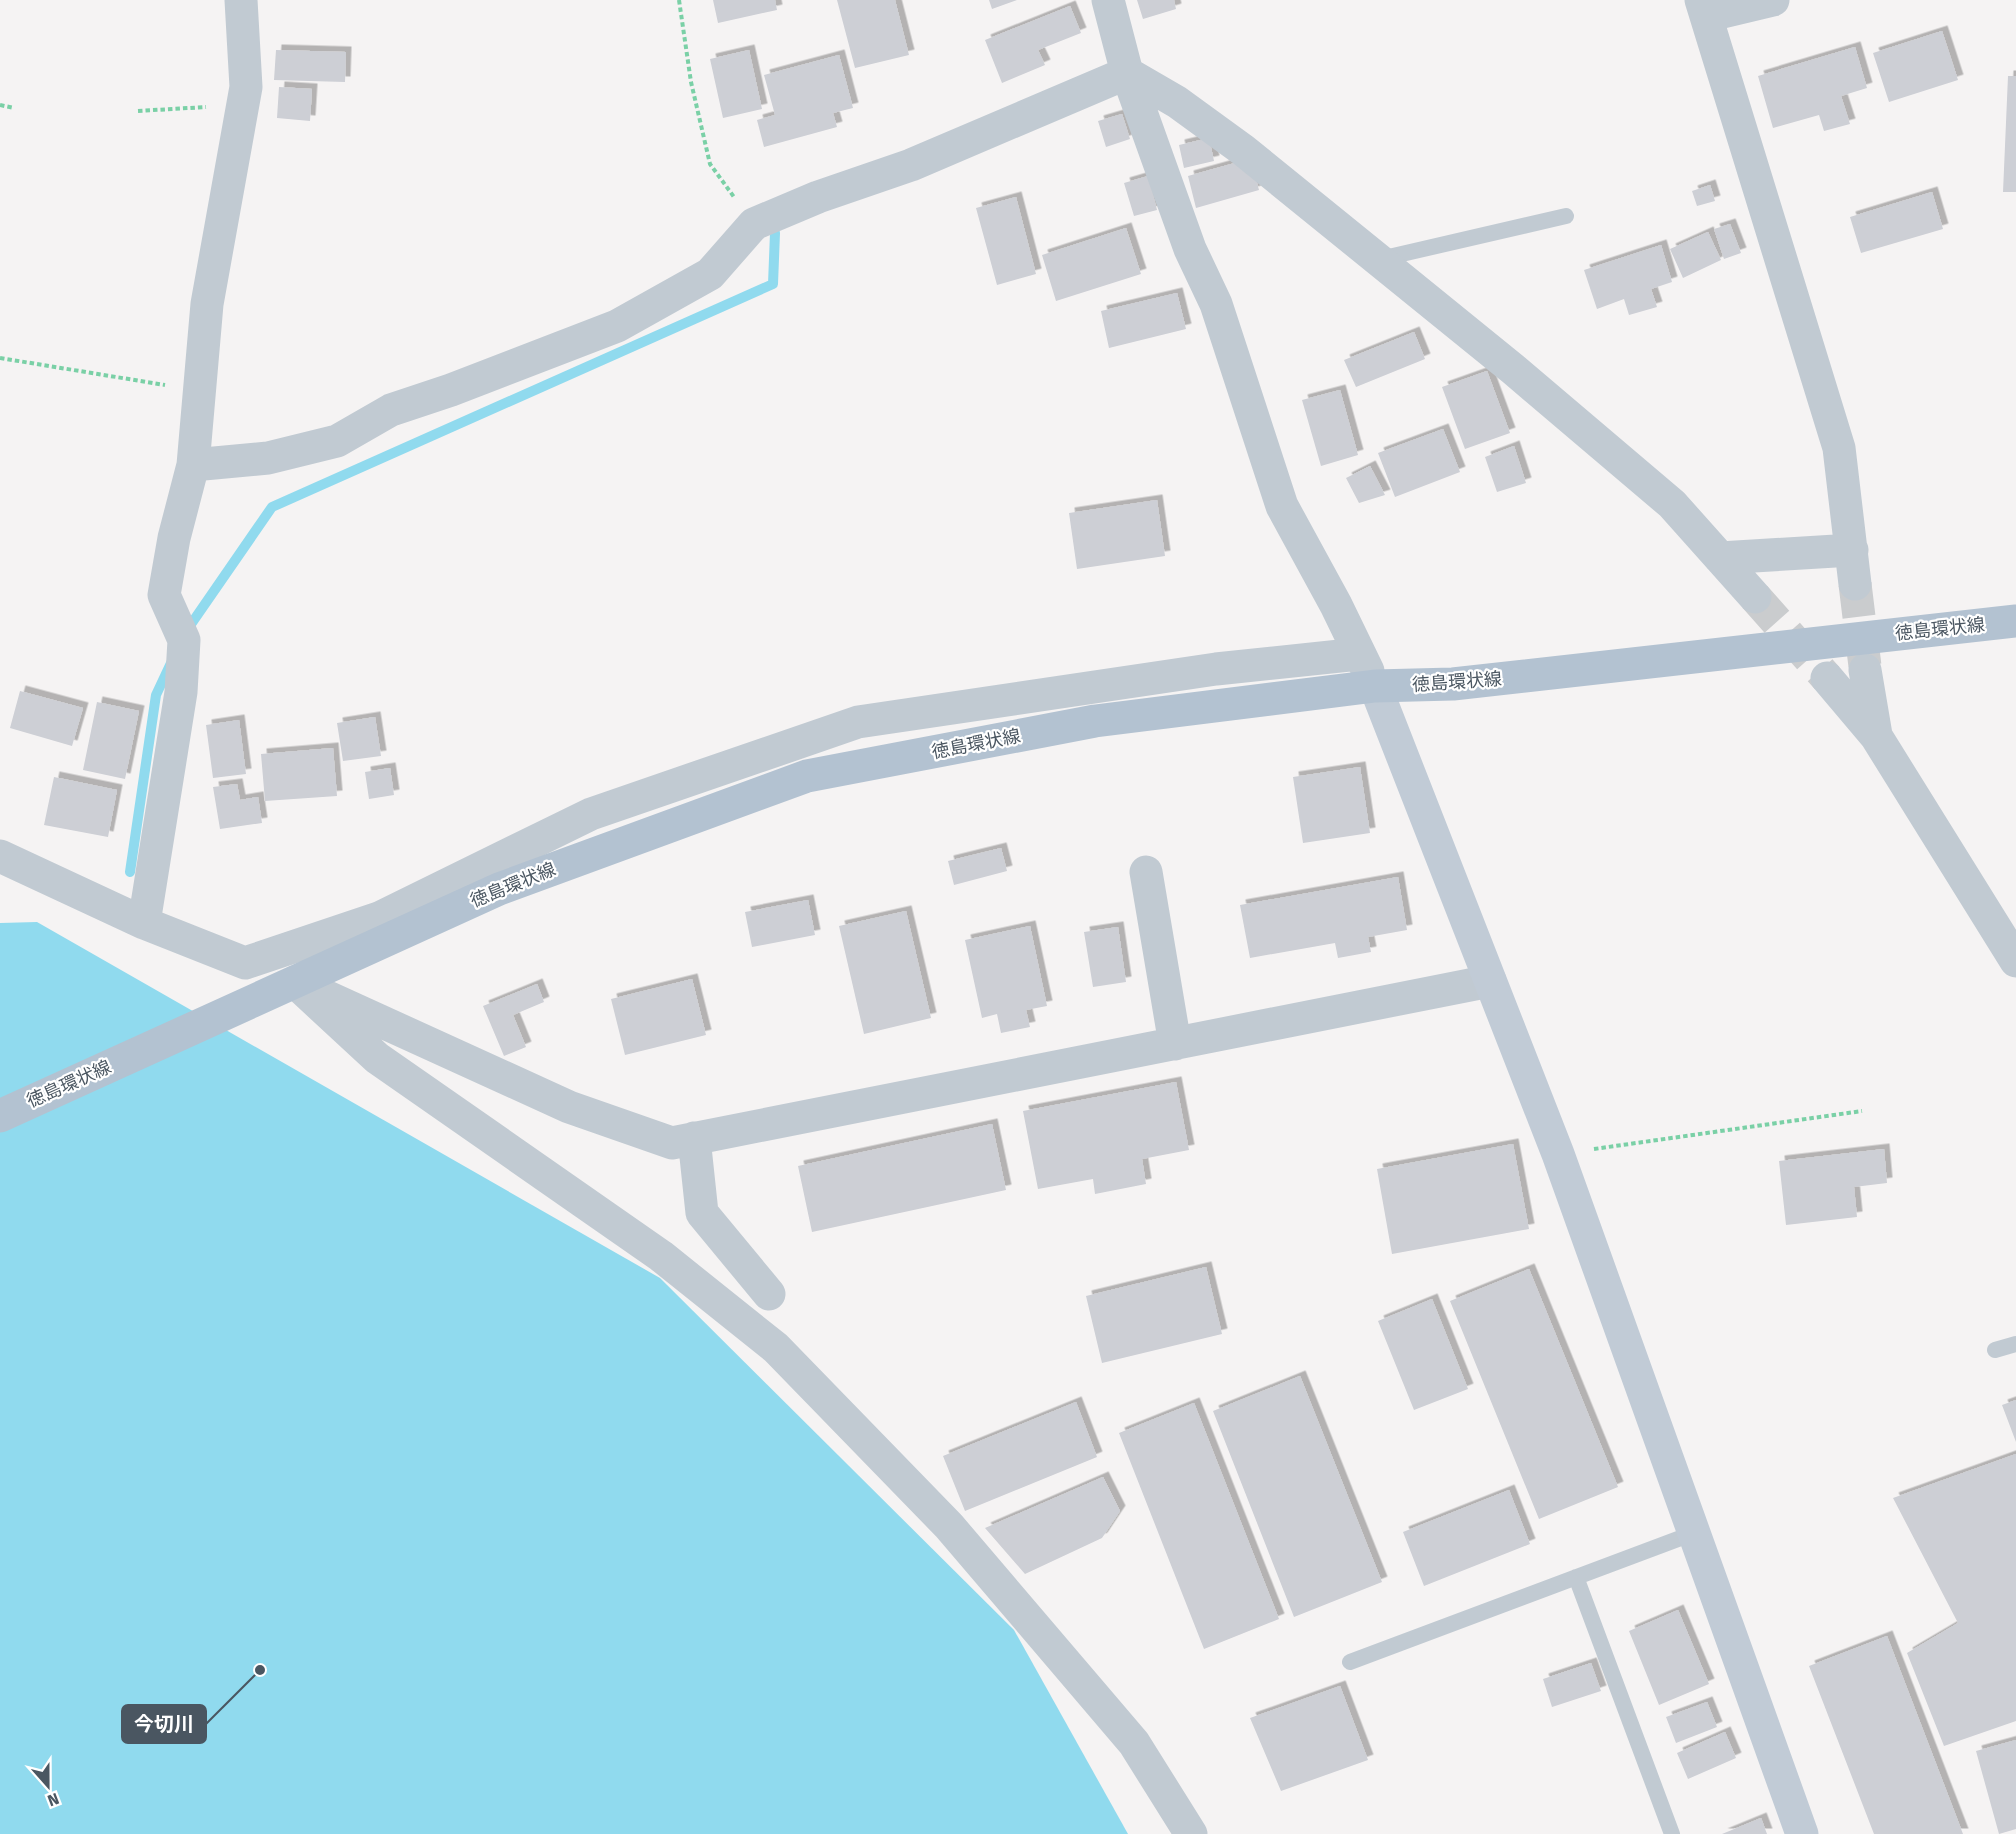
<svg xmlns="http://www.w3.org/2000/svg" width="2016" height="1834" font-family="'Fira Sans','Noto Sans JP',sans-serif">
<defs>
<filter id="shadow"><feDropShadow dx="5.5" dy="-5.5" stdDeviation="0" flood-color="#0004"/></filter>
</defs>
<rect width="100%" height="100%" fill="#f5f3f3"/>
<path fill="#90daee" d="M37,922L660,1278L1014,1630L1128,1834H0V923Z"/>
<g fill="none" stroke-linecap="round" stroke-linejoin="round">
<path stroke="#90daee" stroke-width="10" d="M187,630L272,507L773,284L775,233
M130,872L156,695L171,663"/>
</g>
<path fill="#cdcfd5" filter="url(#shadow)" d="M713,0H775L777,10L718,23Z
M837,0H895L909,55L855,68Z
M989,0H1017L992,9Z
M1137,0H1174L1176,9L1143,19Z
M1070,6L1081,33L1038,50L1045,65L1002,83L985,40Z
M1942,31L1958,80L1889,102L1873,53Z
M1855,47L1867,88L1841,96L1850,124L1824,131L1819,115L1773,128L1758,76Z
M276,50L346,52L345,82L274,80Z
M749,50L762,109L723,118L710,59Z
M839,55L853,108L833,113L837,127L764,147L757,120L775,115L764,75Z
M2008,76H2016V192H2003Z
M279,87L312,89L310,121L277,118Z
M1122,114L1130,139L1106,147L1098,121Z
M1209,138L1214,161L1184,168L1179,145Z
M1242,161L1246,174L1254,172L1259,190L1196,208L1188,176Z
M1148,176L1157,210L1134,216L1124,183Z
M1710,185L1715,201L1697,206L1692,191Z
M1932,192L1943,229L1861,253L1850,217Z
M1016,197L1036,274L997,285L976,208Z
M1730,224L1741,253L1724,259L1714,229Z
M1126,228L1141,274L1056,301L1042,255Z
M1708,232L1721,260L1683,278L1670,249Z
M1661,245L1672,282L1651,289L1657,307L1629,315L1624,299L1597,309L1584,270Z
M1177,293L1186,329L1109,348L1101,311Z
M1414,332L1425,359L1356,387L1344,360Z
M1487,371L1510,433L1465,449L1442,387Z
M1340,390L1358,455L1321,466L1302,400Z
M1443,429L1460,472L1395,497L1378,453Z
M1514,446L1526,483L1497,492L1485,457Z
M1370,466L1385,495L1359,503L1346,478Z
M1157,500L1165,556L1077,569L1069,513Z
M20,691L83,708L72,746L10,728Z
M97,702L139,711L125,779L83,770Z
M375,717L381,756L343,761L337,723Z
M239,720L246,774L213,778L206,725Z
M333,748L337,796L265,801L261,754Z
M1360,767L1370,833L1303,843L1293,777Z
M390,768L394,795L369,799L365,772Z
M54,777L117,790L108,837L44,825Z
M237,784L240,800L258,797L262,823L220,829L213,787Z
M1001,848L1007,871L954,885L948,861Z
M1398,877L1407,930L1368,937L1371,952L1338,958L1335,943L1250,958L1240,905Z
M808,900L815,935L752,947L745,912Z
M906,911L931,1018L864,1034L839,926Z
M1030,926L1047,1006L1026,1010L1030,1027L1001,1033L997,1014L982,1018L965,940Z
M1118,927L1126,982L1093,987L1084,932Z
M692,979L706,1035L625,1055L611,999Z
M537,984L544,1002L513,1015L526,1047L504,1056L483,1006Z
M1176,1082L1189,1150L1142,1159L1146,1184L1095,1194L1093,1179L1038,1189L1023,1111Z
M992,1124L1006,1190L812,1232L798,1166Z
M1513,1144L1529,1229L1392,1254L1377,1169Z
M1884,1149L1887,1183L1854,1187L1857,1217L1786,1225L1779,1161Z
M1206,1267L1222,1334L1102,1363L1086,1296Z
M1529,1269L1618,1487L1539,1519L1450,1301Z
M1432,1299L1468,1389L1414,1410L1378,1321Z
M1300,1376L1382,1582L1294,1617L1213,1411Z
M2016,1400V1442L2002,1405Z
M1076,1402L1097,1457L965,1511L943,1456Z
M1194,1403L1279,1619L1204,1649L1119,1433Z
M2016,1454V1721L1944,1746L1907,1653L1958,1623L1893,1498Z
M1103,1477L1120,1511L1102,1538L1025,1574L985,1528Z
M1509,1490L1530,1544L1424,1586L1403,1532Z
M1678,1610L1709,1684L1659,1705L1629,1631Z
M1887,1636L1963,1834H1874L1809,1666Z
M1591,1663L1601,1691L1552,1707L1543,1679Z
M1340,1686L1368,1760L1281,1791L1250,1718Z
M1707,1702L1717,1727L1676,1743L1666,1717Z
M1725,1732L1736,1758L1688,1779L1677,1753Z
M2016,1740V1829L1999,1834L1976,1751Z
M1761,1818L1767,1834H1722Z"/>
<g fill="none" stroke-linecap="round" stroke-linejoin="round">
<path stroke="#caccce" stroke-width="33" stroke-dasharray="33 16" stroke-linecap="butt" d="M1855,584L1865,666
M1755,597L1827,678"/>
<path stroke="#7ad0a6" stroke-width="4" stroke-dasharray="4.5 3" stroke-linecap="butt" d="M679,0L691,82L710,164L734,197
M0,105L14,108
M138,111L206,107
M0,358L165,385
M1594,1149L1862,1111"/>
<path stroke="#c1cad2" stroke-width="16" d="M1380,259L1566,216
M1995,1350L2016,1344
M1576,1577L1672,1834
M1350,1662L1694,1533"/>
<path stroke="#c1cad2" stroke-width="33" d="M1108,0L1127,73L1190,249L1216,304L1282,506L1336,605L1368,671
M1701,0L1839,448L1855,584
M1706,16L1773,0
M193,465L268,458L337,441L391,410L451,390L617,326L710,274L754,224L818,197L911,165L1127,73L1177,102L1243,150L1513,369L1672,504L1755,597
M1720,558L1852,550
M1865,670L1876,735
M1827,678L1876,736L2016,961
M0,856L144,923L245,963L379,918L591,814L858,722L1216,669L1359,654
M1146,872L1175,1044
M144,923L181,692L184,640L164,595L174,538L193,465L207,304L246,87L241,0
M295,982L377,1058L661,1256L776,1348L949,1526L1134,1743L1191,1834
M321,994L569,1107L672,1143L1490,981
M694,1138L702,1213L769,1294"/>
<path stroke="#c1cbd6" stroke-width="33" d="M1375,686L1558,1154L1802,1834"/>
<path stroke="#b3c2d1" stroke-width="33" d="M0,1116L499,889L807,776L1095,721L1375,686L1453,684L2016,621"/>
</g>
<g text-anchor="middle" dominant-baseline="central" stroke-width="4.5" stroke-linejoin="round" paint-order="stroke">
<g font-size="18" fill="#4a5661" stroke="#fff">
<text transform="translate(1940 629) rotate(-6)">徳島環状線</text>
<text transform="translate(1457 682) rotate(-4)">徳島環状線</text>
<text transform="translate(976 744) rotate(-11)">徳島環状線</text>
<text transform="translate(513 885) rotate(-22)">徳島環状線</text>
<text transform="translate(69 1084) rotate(-24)">徳島環状線</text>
</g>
</g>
<path fill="none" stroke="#4a5661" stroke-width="2" d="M260 1670L206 1724"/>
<circle fill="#4a5661" stroke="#fff" stroke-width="2" cx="260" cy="1670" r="6"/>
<rect fill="#4a5661" stroke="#4a5661" stroke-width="2" x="122" y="1705" width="84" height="38" rx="6"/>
<g font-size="20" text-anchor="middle" font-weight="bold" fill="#fff">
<text x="164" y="1731">今切川</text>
</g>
<g transform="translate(48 1786) rotate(159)" stroke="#ffffff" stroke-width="4.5" paint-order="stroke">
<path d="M0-4.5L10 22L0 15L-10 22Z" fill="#4a5661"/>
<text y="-9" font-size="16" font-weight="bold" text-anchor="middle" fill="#4a5661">N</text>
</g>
</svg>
